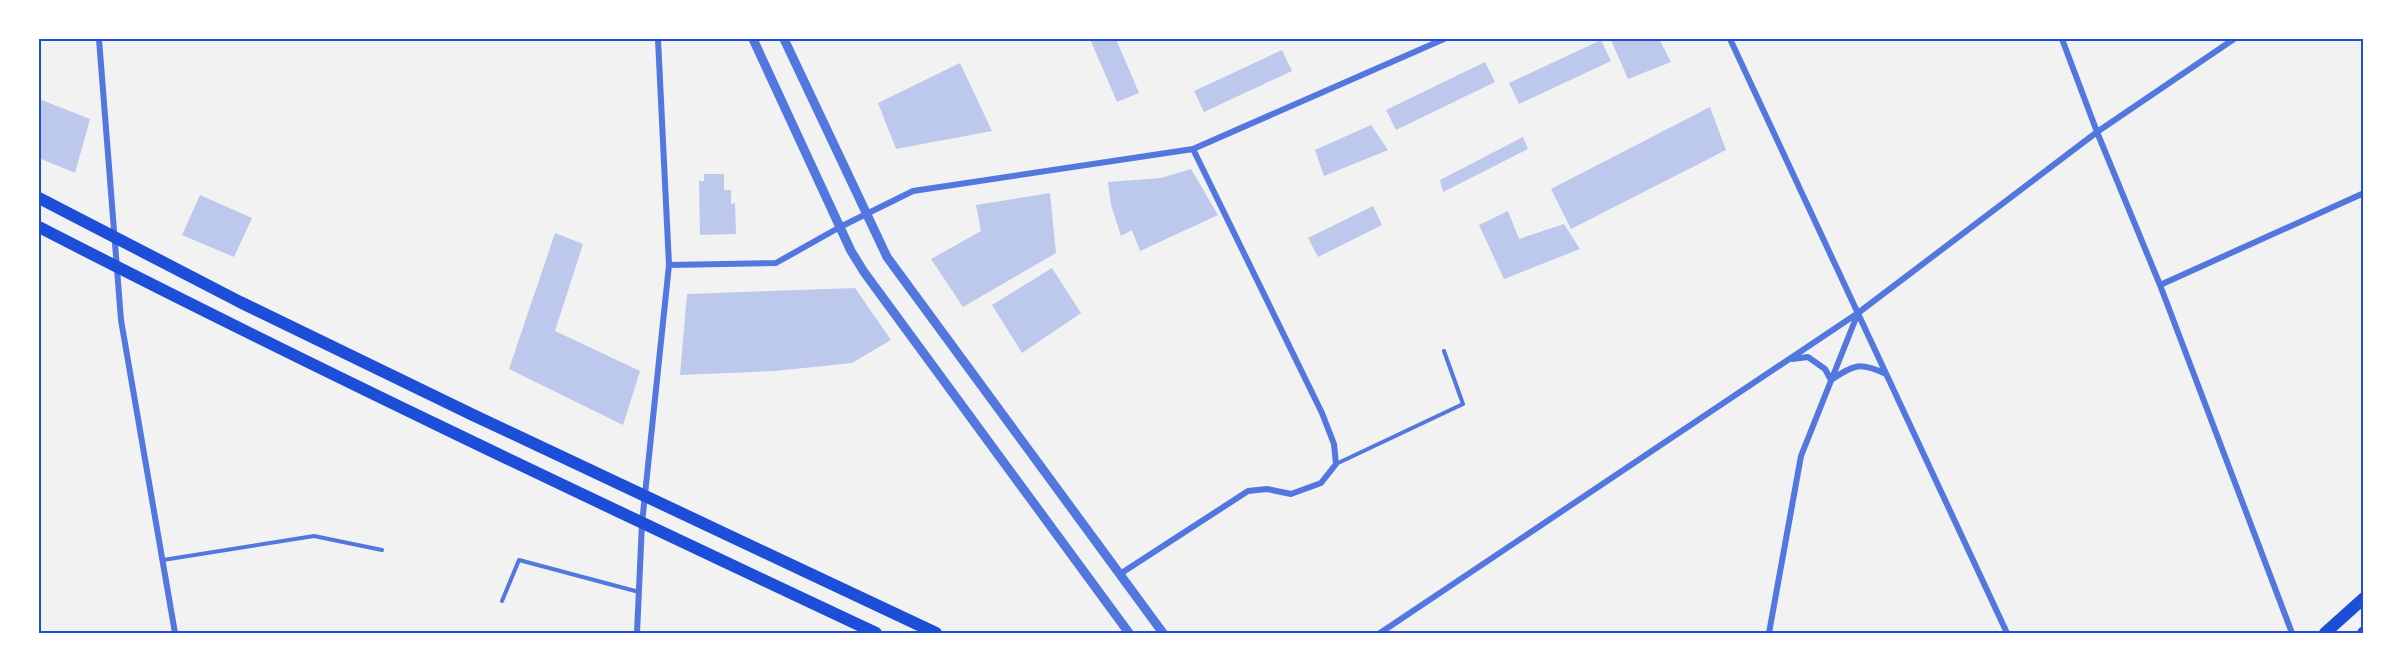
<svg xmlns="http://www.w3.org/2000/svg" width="2403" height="672" font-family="'DM Sans',sans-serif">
<rect width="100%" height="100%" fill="#f2f2f2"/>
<path fill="#bdc9ec" d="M1090,39H1116L1139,93L1117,102Z
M1614,39H1659L1671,62L1628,79L1611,40Z
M1601,40L1611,61L1519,104L1509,83Z
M1282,50L1292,71L1204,112L1194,91Z
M1485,62L1495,82L1396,130L1386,110Z
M960,63L992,131L896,149L878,103Z
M39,99L90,119L75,173L39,158Z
M1710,107L1726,150L1571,229L1551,189Z
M1371,125L1388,150L1324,176L1315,150Z
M1523,137L1528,149L1443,192L1440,180Z
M1191,169L1218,215L1140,251L1132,230L1121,236L1111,205L1108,182L1161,178Z
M704,174H724V190H731V204L735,203L736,234L700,235L699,181H704Z
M1050,193L1056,253L963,307L931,259L981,231L976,205Z
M200,195L252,218L234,257L182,235Z
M1373,206L1382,225L1318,257L1308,238Z
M1508,211L1519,239L1564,224L1580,249L1504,279L1479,225Z
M555,233L583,244L555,331L640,371L623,425L509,369Z
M1052,268L1081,313L1022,353L992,305Z
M855,288L891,340L852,363L775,371L680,375L687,294Z"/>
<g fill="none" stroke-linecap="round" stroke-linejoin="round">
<path stroke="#5277de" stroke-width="4" d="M1336,464L1463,404L1444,351
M163,560L314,536L382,550
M502,601L519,560L639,592"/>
<path stroke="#5277de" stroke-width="6" d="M99,39L121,320L175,633
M1730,39L2007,633
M2062,39L2097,132L2160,285L2292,633
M669,265L776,263L840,227L913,191L1193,149L1444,39
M2160,285L2364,193
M1792,359L1808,357L1825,369L1831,380C1855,364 1860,362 1886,374
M1120,574L1248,491L1267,489L1291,494L1321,483L1336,464L1334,444L1322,413L1193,149
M637,633L642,523L669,265L658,39
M1380,633L1858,313L2097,132L2234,39
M1769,633L1801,456L1858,313"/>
<path stroke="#5277de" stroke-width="9" d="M753,39L851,251L864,272L1129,633
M784,39L887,257L1163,633"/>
<path stroke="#1d4ed8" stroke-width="12" d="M39,198L240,302L473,415L936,633
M39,227C315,369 595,501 876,633
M2325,633L2364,598
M2363,633L2364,632"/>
</g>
<rect width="2403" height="672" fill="none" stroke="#ffffff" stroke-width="81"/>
<rect x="40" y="40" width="2322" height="592" fill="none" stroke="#1d4ed8" stroke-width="2"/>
</svg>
